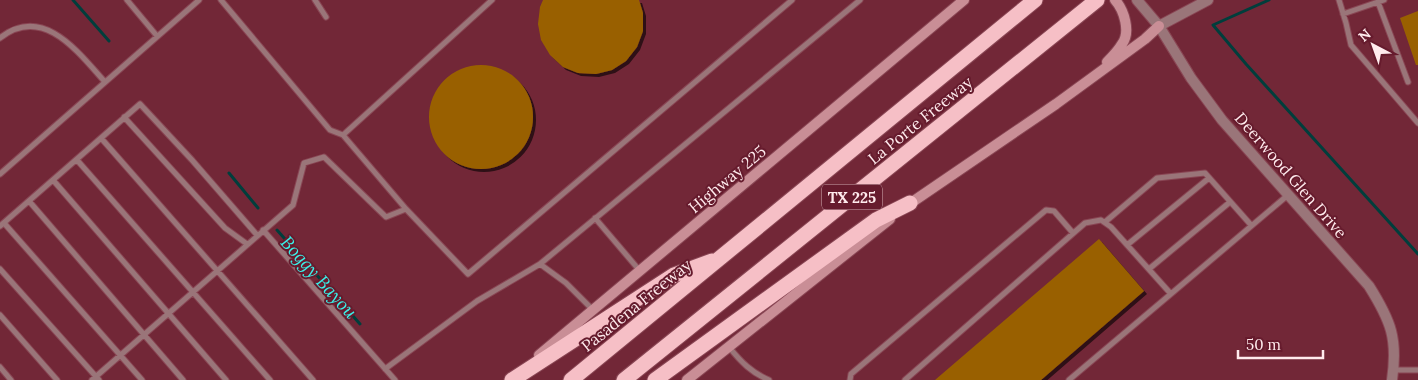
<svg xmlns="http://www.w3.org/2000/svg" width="1418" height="380" font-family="Lora,serif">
<defs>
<filter id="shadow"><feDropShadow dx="3" dy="3" stdDeviation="0" flood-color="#0009"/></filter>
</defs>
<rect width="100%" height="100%" fill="#722737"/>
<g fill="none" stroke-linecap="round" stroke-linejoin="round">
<path stroke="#003e3c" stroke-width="3" d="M73,0L109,41
M1269,0L1213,25L1246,64L1418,254
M229,173L258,208
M277,230L360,324"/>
</g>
<path fill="#996103" filter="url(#shadow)" d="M543,0H639L643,13V31L637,47L626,61L612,70L596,74L578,73L563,67L550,55L541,40L538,24L540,7Z
M1418,11V65H1416L1400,18Z
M429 117a52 52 0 1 1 104 0a52 52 0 1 1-104 0Z
M1099,239L1144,291L1041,380H935Z"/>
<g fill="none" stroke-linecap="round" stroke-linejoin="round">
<g stroke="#894654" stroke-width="7">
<path id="service" d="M127,0L157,36
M221,0L330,130L343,135
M315,0L326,17
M492,0L343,135L406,209L468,274L792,0
M1339,0L1346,23L1351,45L1418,123
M1378,2L1408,82
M1343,14L1384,0
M0,38C43,4 78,52 105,82
M124,117L225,228L247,244
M101,138L313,380
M77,160L270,380
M0,174L199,0
M53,180L226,380
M29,201L183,380
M595,218L640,271
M1105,222L1157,178L1205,173L1251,225
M4,223L142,380
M0,226L140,104L192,160L257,235
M263,230L395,380
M1127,245L1209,178
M540,264L860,0
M0,269L99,380
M1149,269L1230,202
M0,315L57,380
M729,347C741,362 752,373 769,380
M0,367L11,380
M385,369L477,301L540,264L566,283L593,310
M1394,370H1418
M92,380L293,205L304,163L324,157L386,217L406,209
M850,380L851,374L1046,210L1054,211L1073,233
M905,380L1085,223L1101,220L1111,227L1171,294
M1069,380L1288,195"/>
</g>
<g stroke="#894654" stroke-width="12">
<path id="tertiary" d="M1137,0L1159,26L1191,78L1222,120L1369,286C1391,321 1398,339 1392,380
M1159,26L1208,0"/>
</g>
<g stroke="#894654" stroke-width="12">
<path id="secondary" d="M1107,62C1112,57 1118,51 1122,44C1131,32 1124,10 1115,0
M905,207L1056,104L1145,39L1159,26
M539,355L964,0
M687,380L890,219"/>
</g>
<g stroke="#894654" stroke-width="17">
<path id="motorway" d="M512,380L674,275L712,261
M571,380L1035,0
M624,380L1097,0
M655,380L876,220L910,203"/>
</g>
<use href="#service" stroke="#9a7579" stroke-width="5"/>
<use href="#tertiary" stroke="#9a7579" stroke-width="10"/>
<use href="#secondary" stroke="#c98e96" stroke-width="10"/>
<use href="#motorway" stroke="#f6bfc6" stroke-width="15"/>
</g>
<g text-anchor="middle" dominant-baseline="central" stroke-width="4" stroke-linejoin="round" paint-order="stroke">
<rect fill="#661b2d" stroke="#d1adb3" stroke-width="1" x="822" y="184.5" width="60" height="25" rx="4"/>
<g font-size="15" font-weight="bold" fill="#ffebed">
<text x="852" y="197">TX 225</text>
</g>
<g font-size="16" fill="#ffebed" stroke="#661b2d">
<text transform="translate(920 120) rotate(-39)">La Porte Freeway</text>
<text transform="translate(1291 175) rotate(49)">Deerwood Glen Drive</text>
<text transform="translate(727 179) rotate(-40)">Highway 225</text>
<text transform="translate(636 305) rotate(-39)">Pasadena Freeway</text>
</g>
<g font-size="18" font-style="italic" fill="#3af1e9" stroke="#661b2d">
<text transform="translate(319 277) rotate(48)">Boggy Bayou</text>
</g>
</g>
<g transform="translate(1373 45) rotate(319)" stroke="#661b2d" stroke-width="4" paint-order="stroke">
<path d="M0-4L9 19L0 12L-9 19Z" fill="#ffebed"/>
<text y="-8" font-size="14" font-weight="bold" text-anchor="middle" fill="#ffebed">N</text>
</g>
<path d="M1238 350v8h85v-8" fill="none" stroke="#ffebed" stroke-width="2.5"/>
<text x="1246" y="350" font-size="15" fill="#ffebed" stroke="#661b2d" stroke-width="4" paint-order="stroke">50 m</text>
</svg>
